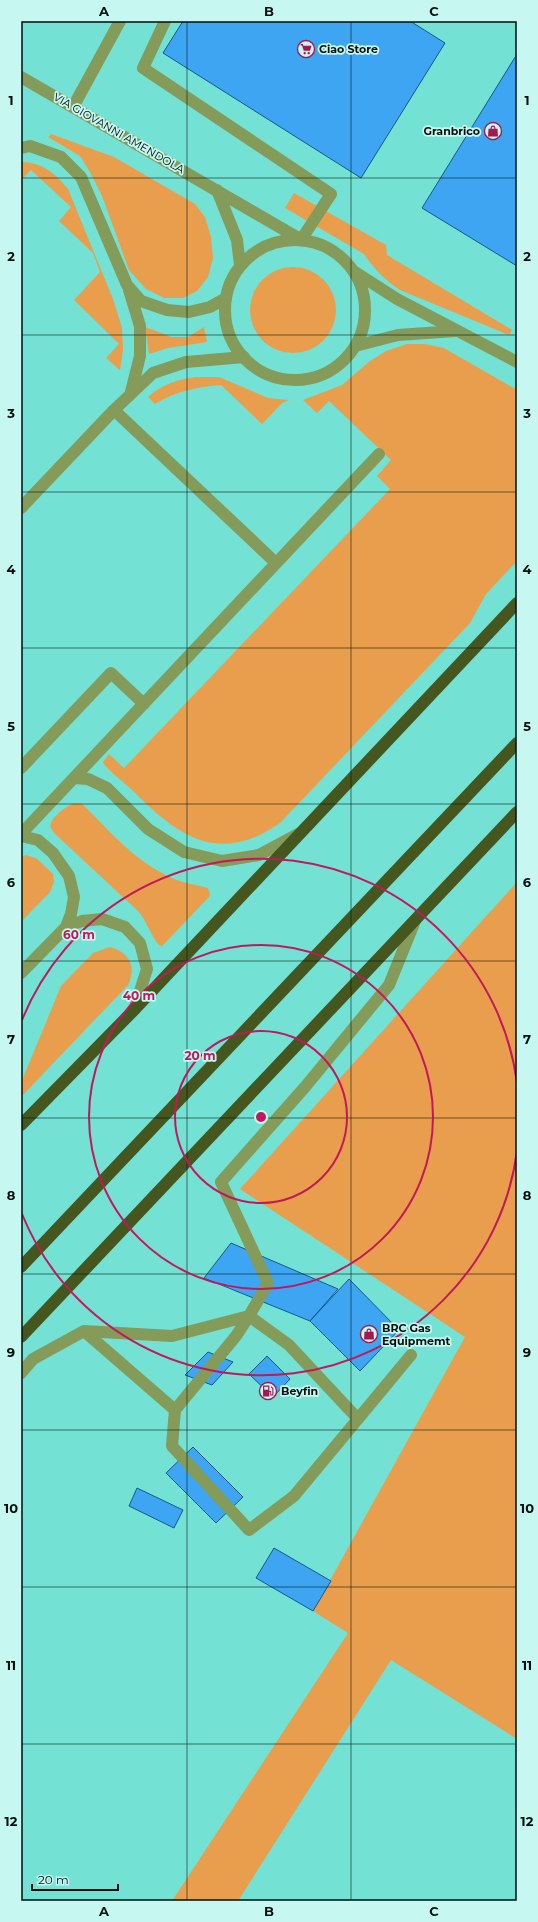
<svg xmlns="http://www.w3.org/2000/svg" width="538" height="1922" font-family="Montserrat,sans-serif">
<rect width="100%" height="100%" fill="#73e1d3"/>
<path fill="#e99e4d" d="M51,134L114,157L195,204L205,217L211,237L213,258L208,277L197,291L183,298H164L146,289L129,270L102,196L90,172L80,156L48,137Z
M21,162C42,162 56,174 68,189L113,299L122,328L123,350L120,370L106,358L119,344L74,300L100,272L93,253L59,221L71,207L31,170L21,180Z
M294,193L386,245L387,255L512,330L509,335L400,290C385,280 374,269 364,254L285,208Z
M250 310a43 43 0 1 1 86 0a43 43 0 1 1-86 0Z
M145,327L172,337H188L204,327L207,342L168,348L149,354Z
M407,344H425L444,348L517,390V561L486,594L470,623L280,823C218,866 178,836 132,790C125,783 106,769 103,762L109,754L124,768L390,489L377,476L391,460L329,401L317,413L303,400L342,385L370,361L386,351Z
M195,377H219L268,398L289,400L282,403L262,424L221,385C197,387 176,391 155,404L148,397C163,384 176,380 195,377Z
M74,803L82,804C108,829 132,858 164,874C177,882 193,884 208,888L210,894L209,897L162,946L159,945C151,936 147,922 139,912L53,832L50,826C52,816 65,807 74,803Z
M26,855L36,858L53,874L54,882L50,892L21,922V857Z
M517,882V1739L391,1660L238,1901H172L348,1633L313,1611L465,1337L240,1189Z
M110,947C129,952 137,967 128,985L21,1097V1083L61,986L93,953Z"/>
<path fill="#3da5f2" stroke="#13598a" d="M183,21H410L445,43L361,178L163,53Z
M517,54V266L422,208Z
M231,1243L338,1289L310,1321L204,1278Z
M349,1279L399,1330L360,1371L310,1321Z
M208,1352L233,1362L212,1385L185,1375Z
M267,1356L290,1379L273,1397L249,1374Z
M193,1447L243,1497L216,1523L166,1473Z
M137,1488L183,1510L174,1528L129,1506Z
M274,1548L331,1581L313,1611L256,1578Z"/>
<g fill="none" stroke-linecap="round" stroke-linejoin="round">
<path stroke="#849b5a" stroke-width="12" d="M165,21L143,68L331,194L301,240
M73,107L120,21
M21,148L30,146L61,157L81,177L127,285L141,301L167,310L189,312L210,307L226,298
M129,290L140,326V356L131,392
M114,410L276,563
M21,508L114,410L153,373L186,362L244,357
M21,768L111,673L144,704
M74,778L88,779L107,788L148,829L184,852L222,861L259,855L298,834
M21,834L379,454
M21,836L38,840L53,853L69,876L74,897L71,914L66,927L21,973
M66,927L82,921L102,919L125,927L140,943L147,969L134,1010
M84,1331L175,1410L236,1336L249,1316L289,1345L358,1419
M21,1373L33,1359L84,1331L172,1336L249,1316L268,1283L221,1182L305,1087L389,985L415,921
M175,1410L172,1446L249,1530L294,1496L411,1355"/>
<path stroke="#849b5a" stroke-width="12" d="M21,77L300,239
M217,190L237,240L240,265
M225 310a70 70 0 1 1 140 0a70 70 0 1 1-140 0Z
M355,272L397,299L517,362
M355,346L398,335L455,331"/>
<path stroke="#45571f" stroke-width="12" d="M21,1125L134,1010L517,603
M21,1267L517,743
M21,1337L517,812"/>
</g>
<path fill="none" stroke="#00100d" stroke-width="1" stroke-opacity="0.55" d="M187,21V1901M351,21V1901M21,178H517M21,335H517M21,492H517M21,648H517M21,804H517M21,961H517M21,1118H517M21,1274H517M21,1430H517M21,1587H517M21,1744H517"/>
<g fill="none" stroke="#c2185b" stroke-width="2">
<circle cx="261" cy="1117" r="86"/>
<circle cx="261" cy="1117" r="172"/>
<path d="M517 1151A258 258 0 0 1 22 1214M22 1020A258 258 0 0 1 517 1083"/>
</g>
<defs>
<g id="supermarket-ring" transform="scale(0.9)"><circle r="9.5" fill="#c6f7f0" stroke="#a81650" stroke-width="1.5"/><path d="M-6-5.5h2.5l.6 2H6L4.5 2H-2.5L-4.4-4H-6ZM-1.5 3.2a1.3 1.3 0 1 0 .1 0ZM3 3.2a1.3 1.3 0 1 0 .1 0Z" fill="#a81650"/></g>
<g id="shop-ring" transform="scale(0.9)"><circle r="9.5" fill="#c6f7f0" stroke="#a81650" stroke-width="1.5"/><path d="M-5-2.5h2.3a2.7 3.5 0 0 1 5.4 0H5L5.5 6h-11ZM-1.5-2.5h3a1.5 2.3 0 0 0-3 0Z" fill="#a81650"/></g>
<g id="fuel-ring" transform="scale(0.9)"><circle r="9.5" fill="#c6f7f0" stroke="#a81650" stroke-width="1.5"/><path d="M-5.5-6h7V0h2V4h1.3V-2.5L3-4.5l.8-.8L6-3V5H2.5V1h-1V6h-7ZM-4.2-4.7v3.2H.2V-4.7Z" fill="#a81650"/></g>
</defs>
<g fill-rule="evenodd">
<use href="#supermarket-ring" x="306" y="49"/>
<use href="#shop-ring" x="493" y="131"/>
<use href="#shop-ring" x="369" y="1334"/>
<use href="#fuel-ring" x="268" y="1391"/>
</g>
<g text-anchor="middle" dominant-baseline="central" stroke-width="3.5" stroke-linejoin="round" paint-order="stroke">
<g font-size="11" font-weight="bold" fill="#00100d" stroke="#c6f7f0" text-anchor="start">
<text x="319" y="49">Ciao Store</text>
<text x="480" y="131" text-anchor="end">Granbrico</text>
<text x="382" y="1328">BRC Gas<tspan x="382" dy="13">Equipmemt</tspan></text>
<text x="281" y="1391">Beyfin</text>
</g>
<g font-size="11" fill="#00100d" stroke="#c6f7f0">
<text transform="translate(119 133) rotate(30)">VIA GIOVANNI AMENDOLA</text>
</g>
</g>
<circle cx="261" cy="1117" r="6" fill="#c2185b" stroke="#c6f7f0" stroke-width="2"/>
<g font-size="12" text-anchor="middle" font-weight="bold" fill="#c2185b" stroke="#c6f7f0" stroke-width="3.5" stroke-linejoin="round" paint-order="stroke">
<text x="79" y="939">60 m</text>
<text x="139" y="1000">40 m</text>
<text x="200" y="1060">20 m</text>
</g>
<rect width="538" height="1922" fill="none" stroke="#c6f7f0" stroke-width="44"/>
<path d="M32 1884v6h86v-6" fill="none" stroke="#00100d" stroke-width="2"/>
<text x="38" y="1884" font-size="12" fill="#00100d" stroke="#c6f7f0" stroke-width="3" paint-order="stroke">20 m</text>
<rect x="22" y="22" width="494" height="1878" fill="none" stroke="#00100d" stroke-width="1.5"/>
<g font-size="13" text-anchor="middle" font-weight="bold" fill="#00100d">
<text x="104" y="16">A</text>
<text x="269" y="16">B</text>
<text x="434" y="16">C</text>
<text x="11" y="105">1</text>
<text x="527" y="105">1</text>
<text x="11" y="261">2</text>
<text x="527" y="261">2</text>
<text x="11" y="418">3</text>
<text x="527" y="418">3</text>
<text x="11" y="574">4</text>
<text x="527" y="574">4</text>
<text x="11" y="731">5</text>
<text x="527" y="731">5</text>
<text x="11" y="887">6</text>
<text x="527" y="887">6</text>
<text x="11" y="1044">7</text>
<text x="527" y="1044">7</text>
<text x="11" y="1200">8</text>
<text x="527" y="1200">8</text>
<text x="11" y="1357">9</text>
<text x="527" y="1357">9</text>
<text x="11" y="1513">10</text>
<text x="527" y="1513">10</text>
<text x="11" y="1670">11</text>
<text x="527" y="1670">11</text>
<text x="11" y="1826">12</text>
<text x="527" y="1826">12</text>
<text x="104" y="1916">A</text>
<text x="269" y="1916">B</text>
<text x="434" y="1916">C</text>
</g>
</svg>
